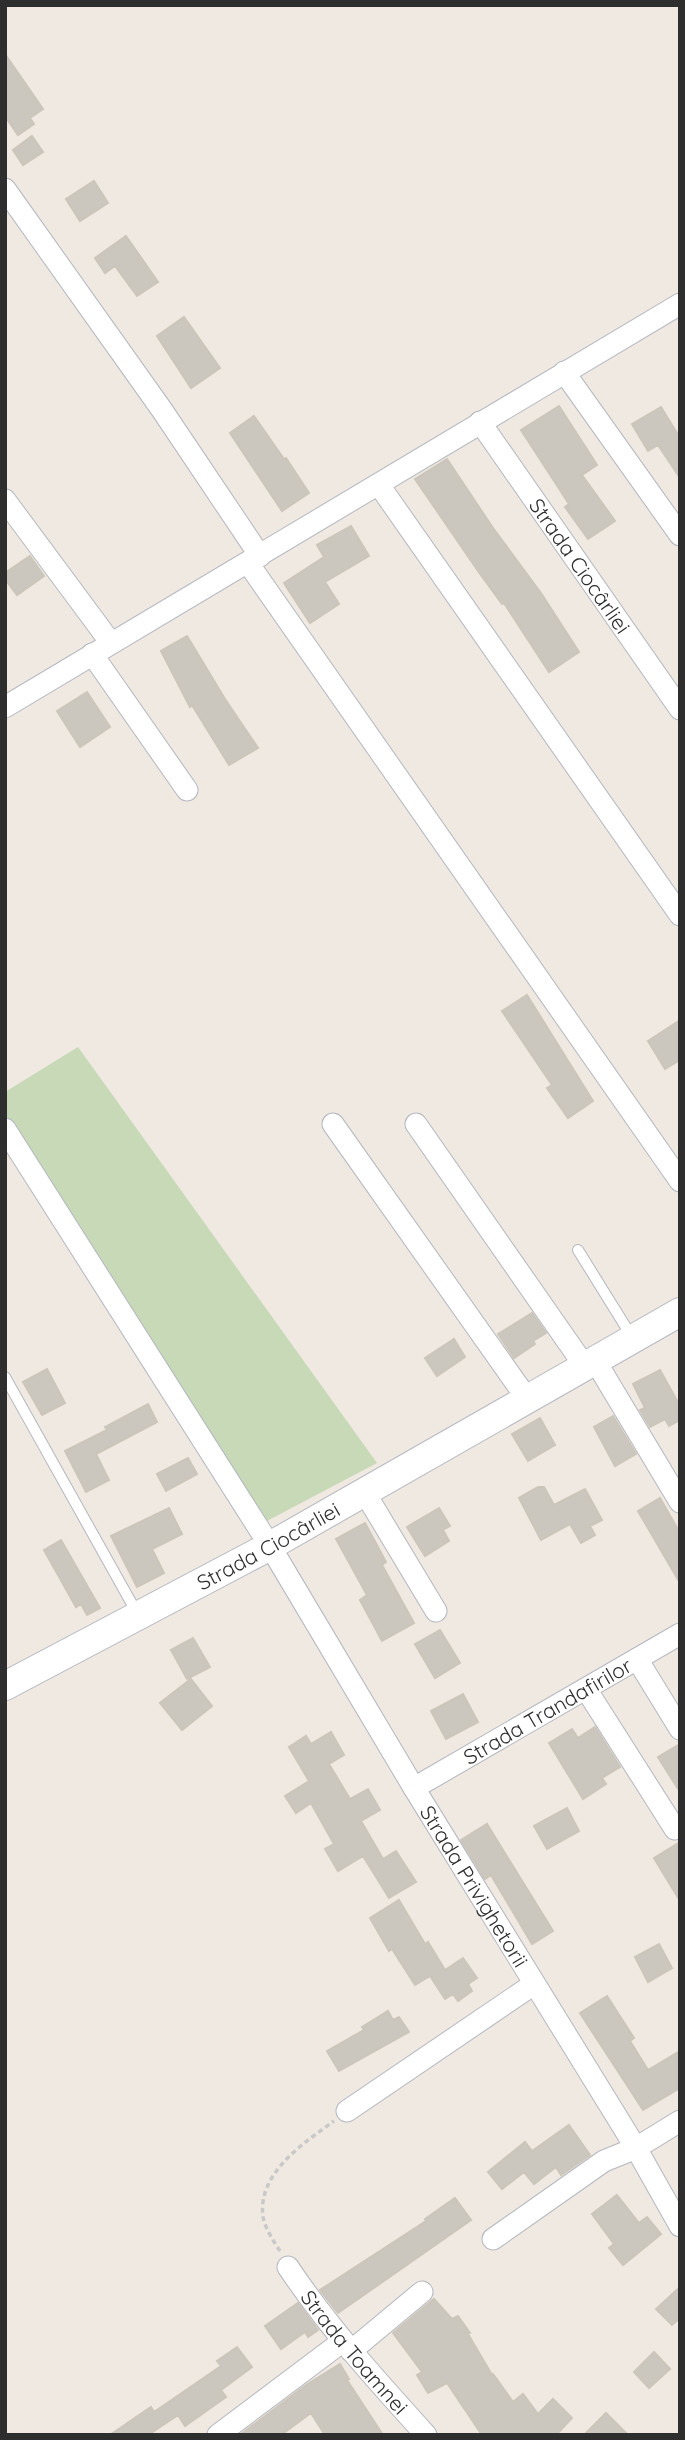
<svg xmlns="http://www.w3.org/2000/svg" width="685" height="2440" font-family="Quicksand,sans-serif">
<rect width="100%" height="100%" fill="#efe9e1"/>
<path fill="#c8d9b8" d="M78,1047L377,1463L265,1522L5,1114V1092Z"/>
<path fill="#cbc7bf" stroke="#cbc5ba" stroke-width="2" d="M5,54L43,109L30,118L34,124L18,135L5,116Z
M32,136L43,152L23,165L13,150Z
M94,181L108,203L80,221L66,199Z
M126,236L158,282L137,296L115,266L105,273L95,258Z
M184,317L220,368L191,388L157,336Z
M559,406L597,465L582,475L615,521L588,539L565,507L569,504L521,430Z
M661,407L680,438V478L658,445L648,451L632,424Z
M254,416L284,459L286,458L309,493L282,511L230,433Z
M447,459L493,528L541,593L579,652L549,672L504,603L502,604L478,571L415,479Z
M351,526L369,556L325,582L339,604L310,623L284,583L324,557L317,545Z
M30,556L44,576L17,595L5,579V573Z
M187,636L225,699L258,748L229,765L192,705L190,707L161,651Z
M87,692L110,727L80,747L57,711Z
M527,995L593,1101L568,1118L547,1088L552,1085L502,1011Z
M680,1020V1060L665,1069L648,1041Z
M532,1313L546,1333L533,1341L535,1344L514,1358L498,1334Z
M454,1339L465,1357L437,1376L425,1358Z
M47,1369L65,1403L42,1415L23,1382Z
M660,1370L680,1406V1420L669,1426L665,1419L650,1427L640,1410L645,1408L633,1384Z
M148,1404L157,1422L96,1454L109,1480L86,1492L65,1451L107,1430L105,1427Z
M613,1416L636,1454L615,1466L594,1427Z
M540,1418L555,1445L528,1461L512,1434Z
M188,1458L197,1474L166,1491L157,1474Z
M538,1487H544L554,1505L585,1489L602,1520L590,1526L595,1535L581,1543L570,1524L541,1540L519,1498Z
M660,1498L680,1533V1583L638,1511Z
M169,1508L182,1534L152,1549L164,1573L137,1587L111,1536Z
M439,1508L450,1526L443,1530L449,1541L425,1556L407,1527Z
M365,1523L386,1562L382,1565L414,1623L382,1641L360,1600L367,1595L336,1539Z
M61,1540L100,1608L87,1615L81,1604L76,1607L44,1550Z
M440,1630L460,1663L435,1678L415,1644Z
M193,1638L210,1667L187,1679L171,1650Z
M191,1679L212,1706L182,1730L160,1703Z
M463,1694L478,1722L446,1739L431,1711Z
M595,1727L620,1767L602,1778L606,1784L583,1799L549,1743L572,1729L578,1738Z
M331,1732L344,1755L329,1764L350,1799L368,1789L380,1810L361,1821L383,1859L396,1851L416,1882L389,1898L363,1856L338,1871L325,1849L334,1844L311,1803L296,1813L285,1796L309,1781L289,1747L306,1736L311,1744Z
M680,1744V1792L658,1757Z
M567,1808L579,1831L547,1849L534,1826Z
M487,1824L553,1931L532,1944L491,1875L485,1879L461,1840Z
M680,1842V1901L654,1858Z
M399,1900L425,1944L428,1942L445,1970L463,1958L477,1978L468,1984L472,1991L458,2001L453,1994L445,1999L430,1976L415,1985L392,1949L389,1951L370,1918Z
M659,1944L672,1968L648,1982L635,1957Z
M607,1996L634,2038L630,2041L648,2070L680,2051V2088L643,2110L580,2013Z
M388,2011L393,2020L399,2017L409,2032L339,2071L327,2051L364,2030L362,2027Z
M569,2125L590,2155L561,2175L556,2167L534,2184L524,2172L502,2189L488,2172L525,2142L532,2151Z
M617,2195L639,2223L647,2217L661,2234L623,2265L609,2248L614,2244L592,2214Z
M455,2198L471,2220L338,2313L320,2290L426,2221L425,2219Z
M680,2287V2318L672,2325L656,2309Z
M434,2299L452,2319L458,2316L470,2333L468,2334L492,2375L493,2374L513,2402L523,2394L538,2414L553,2399L572,2418L556,2435H482L447,2383L428,2393L417,2375L422,2372L393,2333Z
M298,2303L318,2330L308,2337L305,2332L281,2349L265,2326Z
M237,2347L252,2367L221,2390L226,2397L185,2426L178,2415L148,2435H110L151,2407L154,2412L221,2366L217,2361Z
M654,2352L670,2369L649,2388L634,2372Z
M340,2364L349,2379L347,2380L383,2435H325L311,2413L281,2435H240L306,2385Z
M606,2413L628,2435H584Z"/>
<g fill="none" stroke-linecap="round" stroke-linejoin="round">
<g stroke="#b4b7c1" stroke-width="12">
<path id="service" d="M578,1250L632,1337
M5,1377L137,1613"/>
</g>
<g stroke="#b4b7c1" stroke-width="23">
<g id="minor">
<path d="M5,189L162,410L260,556"/>
<path d="M564,372L680,535"/>
<path id="s1" d="M480,422L680,709"/>
<path d="M379,485L680,915"/>
<path d="M5,500L111,643"/>
<path d="M248,563L680,1181"/>
<path d="M92,654L187,790"/>
<path d="M5,707L680,304"/>
<path d="M333,1124L528,1400"/>
<path d="M416,1124L586,1368"/>
<path id="s2" d="M5,1129L270,1546L414,1788L636,2148L680,2226"/>
<path d="M596,1362L680,1502"/>
<path d="M365,1493L436,1611"/>
<path d="M637,1659L680,1729"/>
<path d="M586,1689L675,1829"/>
<path id="s3" d="M414,1788L680,1634"/>
<path d="M347,2111L534,1984"/>
<path d="M493,2239L604,2161L636,2148L680,2121"/>
<path id="s4" d="M288,2267C329,2328 377,2381 426,2435"/>
<path d="M351,2351L422,2292"/>
<path d="M218,2435L343,2341"/>
</g>
</g>
<g stroke="#b4b7c1" stroke-width="30">
<g id="tertiary">
<path id="s5" d="M5,1686L270,1546L680,1312"/>
</g>
</g>
<path stroke="#c9c9c9" stroke-width="3.5" stroke-dasharray="5 3.5" stroke-linecap="butt" d="M280,2251C274,2242 265,2228 263,2217C257,2173 304,2143 334,2121"/>
<use href="#service" stroke="#fff" stroke-width="10"/>
<use href="#minor" stroke="#fff" stroke-width="21"/>
<use href="#tertiary" stroke="#fff" stroke-width="28"/>
</g>
<g text-anchor="middle" dominant-baseline="central" stroke-width="6" stroke-linejoin="round" paint-order="stroke">
<g font-size="21" fill="#2e2e2e" stroke="#fff">
<text stroke="none"><textPath href="#s1" startOffset="175">Strada Ciocârliei</textPath></text>
<text stroke="none"><textPath href="#s5" startOffset="298">Strada Ciocârliei</textPath></text>
<text stroke="none"><textPath href="#s3" startOffset="154">Strada Trandafirilor</textPath></text>
<text stroke="none"><textPath href="#s2" startOffset="891">Strada Privighetorii</textPath></text>
<text stroke="none"><textPath href="#s4" startOffset="108">Strada Toamnei</textPath></text>
</g>
</g>
<rect width="685" height="2440" fill="none" stroke="#2e2e2e" stroke-width="14"/>
</svg>
